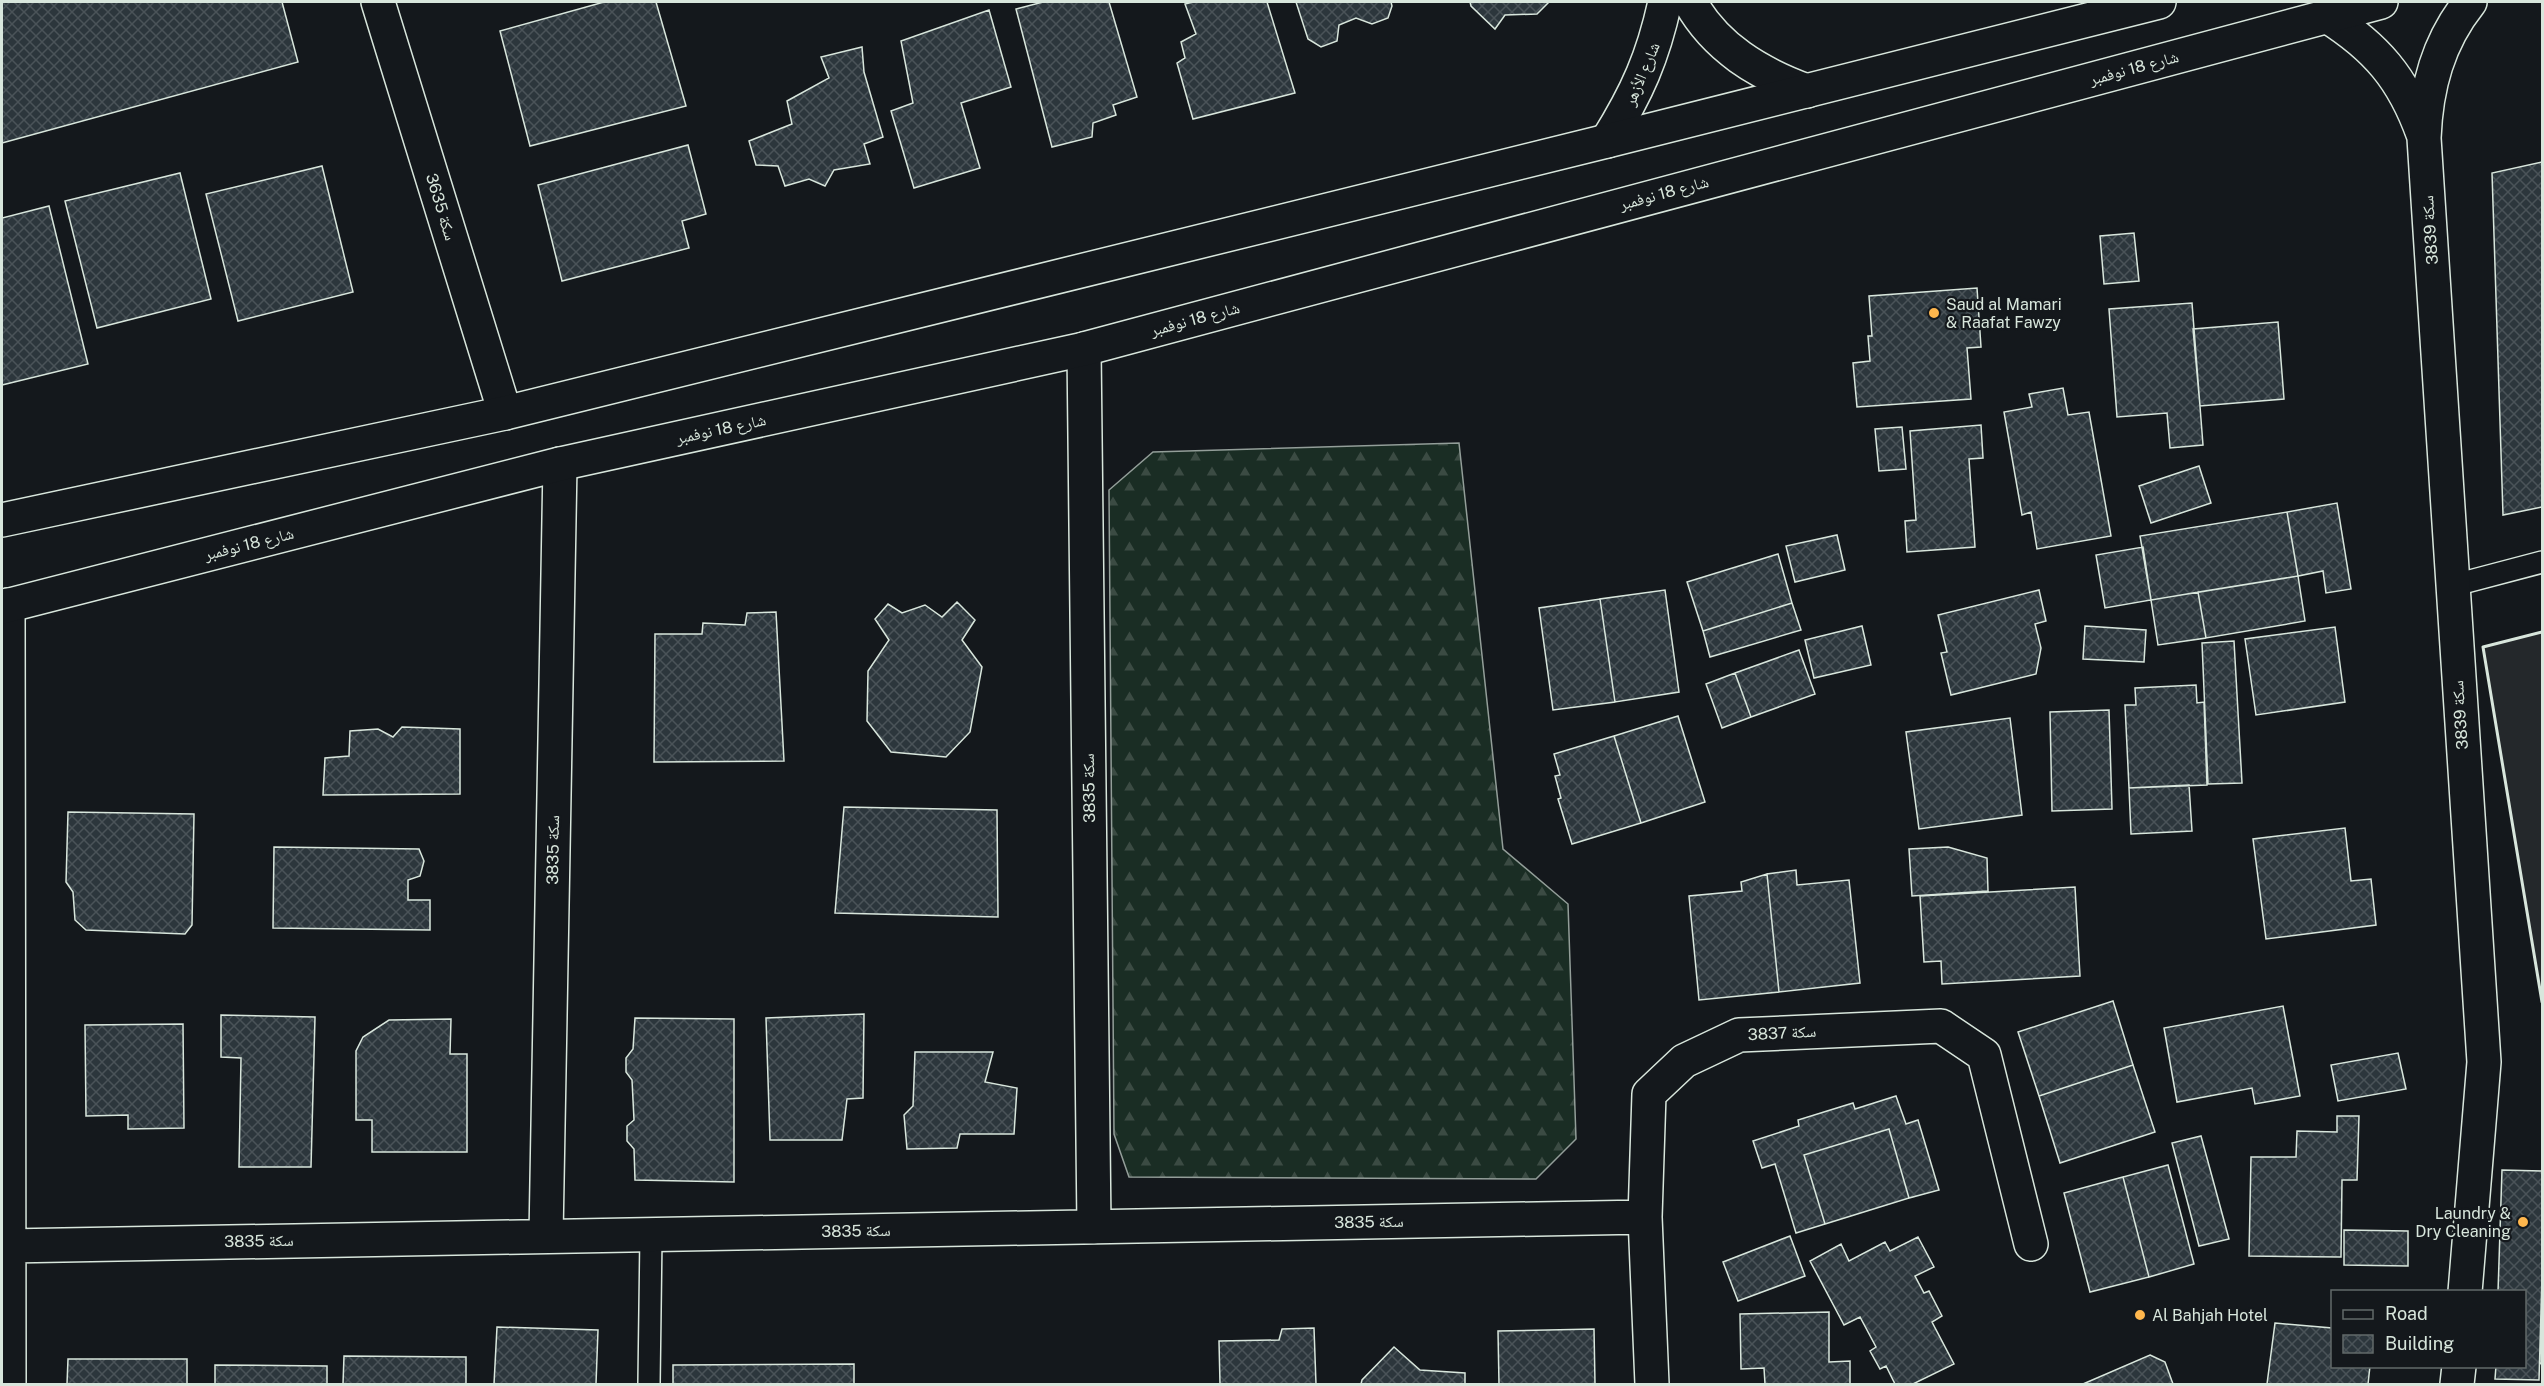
<svg xmlns="http://www.w3.org/2000/svg" width="2544" height="1386" font-family="'Public Sans','Noto Naskh Arabic',sans-serif">
<defs>
<pattern id="forest-firs" width="22" height="20" patternUnits="userSpaceOnUse" patternTransform="scale(1.5)"><rect width="22" height="20" fill="#1a2d24"/><path d="M5 1l3.5 6h-7zM16 11l3.5 6h-7z" fill="#3b4b43"/></pattern>
<pattern id="building-cross-hatch" width="8" height="8" patternUnits="userSpaceOnUse" patternTransform="scale(1.5)"><rect width="8" height="8" fill="#2c363c"/><path d="M0 0l8 8M0 8l8-8" fill="none" stroke="#4a5358"/></pattern>
</defs>
<rect width="100%" height="100%" fill="#14181c"/>
<path fill="url(#forest-firs)" stroke="#939e99" stroke-width="1.5" d="M1459,443L1503,849L1568,904L1576,1139L1536,1179L1129,1177L1114,1134L1109,490L1153,452Z"/>
<path fill="#24282b" stroke="#939e99" stroke-width="1.5" d="M2542,632V1002L2483,647Z"/>
<path fill="url(#building-cross-hatch)" stroke="#d8e6dc" stroke-width="1.5" d="M2,2H282L298,62L2,143Z
M604,2H656L686,106L530,146L500,31Z
M1043,2H1109L1137,97L1113,105L1116,115L1093,123L1092,137L1052,147L1016,9Z
M1193,2H1267L1295,93L1193,119L1177,63L1185,58L1181,42L1196,34L1185,4Z
M1296,2H1391L1392,6L1388,18L1372,24L1356,18L1339,25L1337,41L1321,47L1308,39Z
M1470,2H1549L1537,14L1505,15L1495,29L1471,6Z
M989,10L1011,87L961,103L980,168L914,188L891,111L913,103L901,41Z
M862,47L864,72L883,137L864,144L870,164L834,170L825,186L809,179L785,186L778,166L756,165L749,141L792,124L787,101L829,78L821,57Z
M688,145L706,214L682,221L689,248L562,281L538,185Z
M2542,162V507L2503,515L2492,173Z
M322,166L353,292L238,321L206,194Z
M180,173L211,299L97,328L65,201Z
M49,206L88,364L2,385V218Z
M2134,233L2139,281L2104,284L2100,236Z
M1977,288L1981,347L1967,348L1971,399L1857,407L1853,363L1870,361L1868,336H1872L1869,296Z
M2192,303L2203,445L2170,448L2167,413L2117,417L2109,309Z
M2278,322L2284,399L2200,406L2193,329Z
M2063,388L2068,415L2089,412L2111,536L2037,549L2031,512L2022,515L2004,412L2032,407L2029,394Z
M1981,425L1983,458L1969,459L1975,547L1907,552L1905,521L1916,520L1910,431Z
M1902,427L1906,469L1879,471L1875,429Z
M2199,466L2211,503L2151,523L2139,486Z
M2337,503L2351,589L2326,593L2323,571L2298,576L2287,512Z
M2287,512L2298,576L2151,600L2140,536Z
M1837,535L1845,570L1795,582L1786,546Z
M2143,547L2151,600L2105,608L2096,555Z
M1778,554L1792,603L1703,631L1687,582Z
M2298,576L2305,621L2206,638L2198,592Z
M1665,590L1679,692L1615,702L1600,599Z
M2039,590L2046,621L2035,624L2041,648L2036,674L1951,695L1941,653L1947,652L1938,615Z
M2198,592L2206,638L2158,645L2151,600Z
M1600,599L1615,702L1553,710L1539,608Z
M957,602L975,620L962,640L982,667L970,732L946,757L891,752L867,721L868,671L889,640L875,619L888,604L902,613L925,605L942,617Z
M1792,603L1801,630L1710,657L1703,631Z
M776,612L784,761L654,762L655,634H702L703,623L745,625L747,613Z
M1862,626L1871,665L1814,678L1805,640Z
M2085,626L2146,630L2144,662L2083,659Z
M2335,627L2345,702L2256,715L2245,639Z
M2234,641L2242,783L2208,784L2202,643Z
M1799,650L1815,694L1751,717L1735,673Z
M1735,673L1751,717L1722,728L1706,684Z
M2196,685L2197,703L2204,702L2207,785L2129,788L2125,705H2136L2135,688Z
M2109,710L2112,809L2052,811L2050,712Z
M1678,716L1705,802L1641,823L1614,736Z
M2010,718L2022,815L1919,829L1906,732Z
M402,727L460,729V794L323,795L325,758L349,756L350,731L378,729L393,737Z
M1614,736L1641,823L1572,844L1558,799L1561,798L1555,776L1560,775L1554,754Z
M2189,785L2192,831L2131,834L2129,788Z
M844,807L997,810L998,917L835,913Z
M68,812L194,814L192,925L185,934L86,930L75,920L73,892L66,882Z
M2345,828L2351,881L2371,879L2376,925L2266,939L2253,839Z
M274,847L419,849L424,861L420,876L408,880V900H430V930L273,928Z
M1948,847L1987,858L1988,891L1912,896L1909,849Z
M1796,870L1797,885L1849,880L1860,983L1779,992L1767,874Z
M1767,874L1779,992L1699,1000L1689,896L1742,891L1741,882Z
M2075,887L2080,976L1942,984L1941,961L1924,962L1920,896Z
M2113,1001L2133,1065L2039,1096L2018,1032Z
M2283,1006L2300,1096L2255,1104L2252,1088L2177,1102L2164,1028Z
M864,1014L863,1098L847,1099L842,1140H770L766,1018Z
M221,1015L315,1017L311,1167H239L241,1058L221,1057Z
M635,1018L734,1019V1182L635,1180L634,1149L627,1141V1126L634,1120L632,1080L626,1072V1058L633,1049Z
M451,1019L450,1054H467V1152H372V1120H356V1051L363,1037L389,1020Z
M183,1024L184,1128L128,1129V1115L86,1116L85,1025Z
M915,1052H993L985,1082L1017,1088L1014,1134H960L957,1148L907,1149L904,1115L913,1106Z
M2398,1053L2406,1089L2338,1101L2331,1065Z
M2133,1065L2155,1132L2060,1163L2039,1096Z
M1896,1096L1906,1124L1918,1120L1939,1190L1909,1198L1889,1129L1804,1155L1825,1224L1796,1233L1775,1164L1762,1168L1753,1141L1799,1126L1798,1120L1853,1103L1855,1109Z
M2337,1116H2359L2357,1180H2342L2341,1257L2249,1256L2251,1157H2296L2297,1131L2337,1132Z
M1889,1129L1909,1198L1825,1224L1804,1155Z
M2201,1136L2229,1239L2199,1246L2172,1143Z
M2168,1165L2194,1264L2149,1277L2123,1177Z
M2502,1170L2542,1171V1276L2539,1380L2495,1379L2496,1366H2524V1292H2498Z
M2123,1177L2149,1277L2090,1292L2064,1193Z
M2344,1230L2408,1231V1266L2344,1265Z
M1790,1236L1805,1276L1738,1301L1723,1262Z
M1918,1237L1934,1267L1915,1276L1924,1293L1929,1291L1942,1316L1932,1322L1954,1364L1913,1384H1895L1886,1366L1880,1369L1870,1351L1876,1347L1860,1317L1844,1325L1810,1261L1841,1244L1849,1261L1885,1242L1890,1251Z
M2542,1276V1363L2540,1364Z
M1829,1312V1362L1850,1361V1384H1765L1764,1368L1741,1369L1740,1314Z
M2275,1323L2332,1328V1366H2370L2368,1384H2267Z
M497,1327L598,1330L596,1384H494Z
M1314,1328L1316,1384H1220L1219,1341L1279,1340L1282,1329Z
M1594,1329L1595,1384H1499L1498,1331Z
M1394,1347L1420,1370L1465,1373V1384H1361L1362,1380Z
M2150,1355L2165,1362L2173,1384H2083Z
M344,1356L466,1357V1384H343Z
M68,1359H187V1384H67Z
M854,1364V1384H673V1365Z
M215,1365L327,1366V1384H215Z"/>
<g fill="none" stroke-linecap="round" stroke-linejoin="round">
<g stroke="#d8e6dc" stroke-width="24">
<path id="lane" d="M2451,586L2542,562
M649,1384L651,1235"/>
</g>
<g stroke="#d8e6dc" stroke-width="36">
<path id="street" d="M378,2L505,413
M1690,2C1716,48 1758,73 1807,91
M2327,16C2376,47 2403,78 2423,134
M1607,141C1637,93 1653,57 1665,2
M1084,349L1094,1227
M8,605L9,1384
M546,1236L560,464
M8,1246L1645,1217
M2465,1292L2484,1062L2424,138C2426,87 2438,42 2470,2
M1652,1384L1645,1217L1649,1094L1684,1061L1739,1035L1941,1026L1984,1055L2031,1244
M2457,1384L2459,1366"/>
</g>
<g stroke="#d8e6dc" stroke-width="36">
<path id="primary" d="M2,520L505,413L1607,141L2159,2
M2,607L560,464L1084,349L2381,2"/>
</g>
<use href="#lane" stroke="#14181c" stroke-width="21"/>
<use href="#street" stroke="#14181c" stroke-width="33"/>
<use href="#primary" stroke="#14181c" stroke-width="33"/>
<path stroke="#d8e6dc" stroke-width="3" d="M2542,632L2483,647L2542,1002"/>
</g>
<g fill="#ffb74d" stroke="#14181c" stroke-width="2">
<circle cx="1934" cy="313" r="6"/>
<circle cx="2523" cy="1222" r="6"/>
<circle cx="2140" cy="1315" r="6"/>
</g>
<g text-anchor="middle" dominant-baseline="central" stroke-width="4.5" stroke-linejoin="round" paint-order="stroke">
<g font-size="16" fill="#d8e6dc" stroke="#14181c">
<text transform="translate(2134 68) rotate(-15)">شارع 18 نوفمبر</text>
<text transform="translate(1642 74) rotate(-67)">شارع الأزهر</text>
<text transform="translate(1664 193) rotate(-15)">شارع 18 نوفمبر</text>
<text transform="translate(441 207) rotate(73)">سكة 3635</text>
<text transform="translate(2430 230) rotate(-94)">سكة 3839</text>
<text transform="translate(1195 319) rotate(-15)">شارع 18 نوفمبر</text>
<text transform="translate(721 429) rotate(-12)">شارع 18 نوفمبر</text>
<text transform="translate(249 544) rotate(-14)">شارع 18 نوفمبر</text>
<text transform="translate(2460 715) rotate(-94)">سكة 3839</text>
<text transform="translate(1089 788) rotate(-91)">سكة 3835</text>
<text transform="translate(553 850) rotate(-89)">سكة 3835</text>
<text transform="translate(1782 1033) rotate(-3)">سكة 3837</text>
<text transform="translate(1369 1222) rotate(-1)">سكة 3835</text>
<text transform="translate(856 1231) rotate(-1)">سكة 3835</text>
<text transform="translate(259 1241) rotate(-1)">سكة 3835</text>
</g>
<g font-size="16" fill="#d8e6dc" stroke="#14181c" text-anchor="start">
<text x="1946" y="304">Saud al Mamari<tspan x="1946" dy="18">&amp; Raafat Fawzy</tspan></text>
<text x="2511" y="1213" text-anchor="end">Laundry &amp;<tspan x="2511" dy="18">Dry Cleaning</tspan></text>
<text x="2152" y="1315">Al Bahjah Hotel</text>
</g>
</g>
<rect width="2544" height="1386" fill="none" stroke="#d8e6dc" stroke-width="6"/>
<rect x="2331" y="1290" width="195" height="78" fill="#14181c" stroke="#626a69" stroke-width="1.5"/>
<rect x="2343" y="1310" width="30" height="9" fill="#14181c" stroke="#626a69" stroke-width="1.5"/>
<text x="2385" y="1320" font-size="18" fill="#d8e6dc">Road</text>
<rect x="2343" y="1335" width="30" height="18" fill="url(#building-cross-hatch)" stroke="#626a69" stroke-width="1.5"/>
<text x="2385" y="1350" font-size="18" fill="#d8e6dc">Building</text>
</svg>
